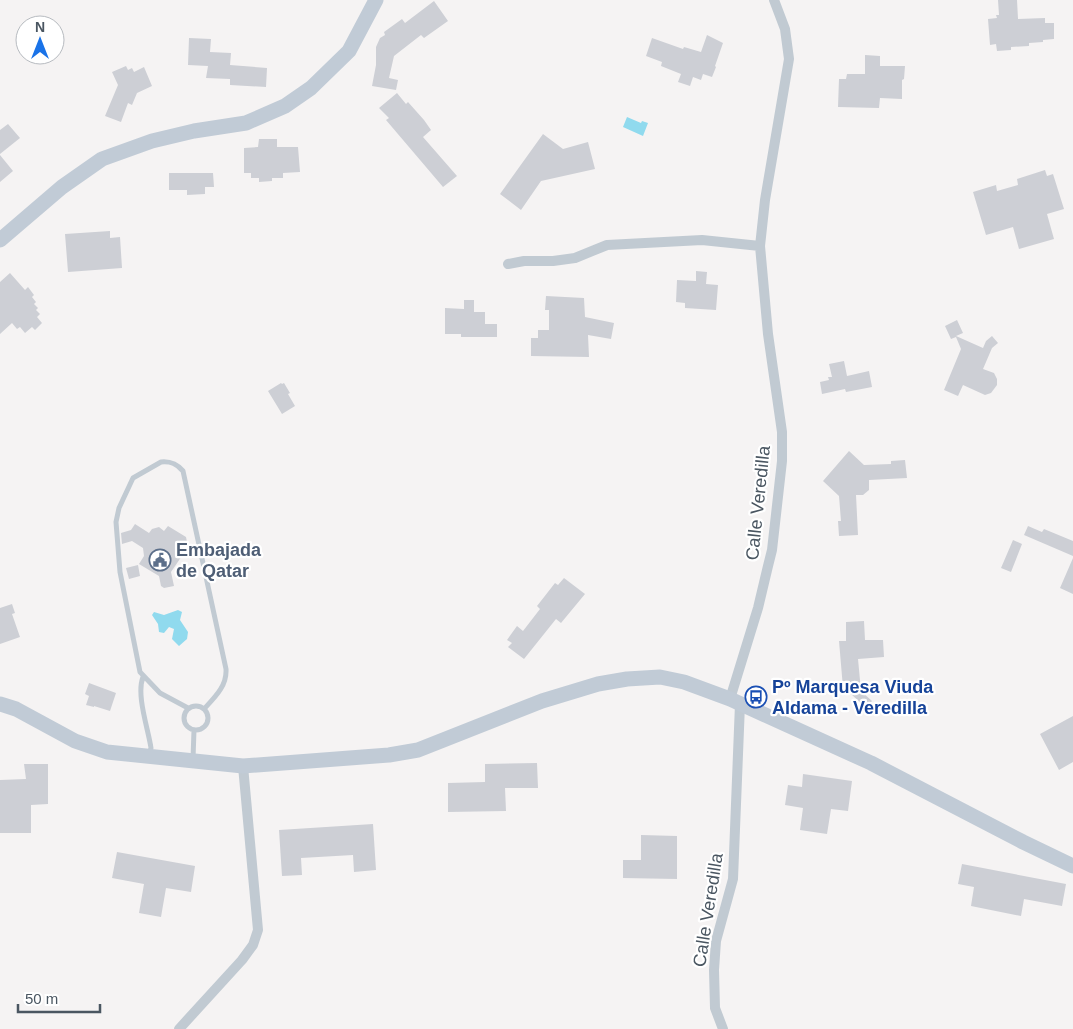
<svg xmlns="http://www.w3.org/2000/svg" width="1073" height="1029" font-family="Arial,sans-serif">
<rect width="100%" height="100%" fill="#f5f3f3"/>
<path fill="#90daee" d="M627,117L641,123L642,121L648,123L643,136L623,127Z
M178,610L182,612L180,620L188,632L187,639L179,646L172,639L174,629L169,627L164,633L159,632L158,624L152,615L154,612L164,615Z"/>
<path fill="#cdcfd5" d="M998,0H1017L1018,19L1045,18V23H1054V39L1043,40V42L1029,43V46L1011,47V50L997,51L996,44L990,45L988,19L997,18L996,15H999Z
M434,1L448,21L424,38L421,35L394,56L389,78L398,80L396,90L372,86L376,65V47L380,38L385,35L384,32L402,19L405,23Z
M707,35L723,43L715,66L716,67L712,77L703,74L701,80L693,77L690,86L678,82L681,74L661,66L662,62L646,56L652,38L683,49L684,47L701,52Z
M189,38L211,39L210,52L231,53L230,65L267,68L266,87L230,85V79L206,78L208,66L188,65Z
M865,55L880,56V66H905L904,79L902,80V99L880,98L879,108L838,107L839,79H846L847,74H865Z
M126,66L128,70L132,68L134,72L144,67L152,86L137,93L132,105L128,103L121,122L105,116L118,85L112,72Z
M397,93L406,104L408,102L424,120L431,130L423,137L457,176L443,187L386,120L389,118L379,108Z
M8,124L20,138L0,154V130Z
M543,134L563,149L588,142L595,169L541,181L521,210L500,194Z
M259,139H277V147H298L300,172L283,173V178H272V181L259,182V178H251V173H244V148L258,147Z
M0,155L13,171L0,182Z
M1045,170L1047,176L1053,174L1064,209L1047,214L1054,239L1019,249L1013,227L986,235L973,192L996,185L997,191L1018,185L1017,179Z
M169,173H213L214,187H205V194L187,195V190H169Z
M110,231V238L120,237L122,268L68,272L65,234Z
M696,271L707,272L706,284L718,285L716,310L685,308V303L676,302L677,280L696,281Z
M10,273L25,290L28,287L34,295L32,297L36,302L34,304L38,308L36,310L40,314L37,317L42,323L35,330L32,327L25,333L20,327L17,329L12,323L0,334V282Z
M546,296L584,298L585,317L614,323L611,339L588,335L589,357L531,356V338H538V330H549V310H545Z
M464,300H474V312H485V324H497V337H461V334H445V308L464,309Z
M957,320L963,333L956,336L983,348L986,341L992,336L998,343L992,348L983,369L994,373L997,379V385L991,393L985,395L963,385L958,396L944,390L961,349L956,337L951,339L945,326Z
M844,361L847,376L869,371L872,387L846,392L845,389L822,394L820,382L829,380L828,377H832L829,364Z
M281,383L282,384L284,383L290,393L288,394L295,406L282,414L268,391Z
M849,451L864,465L891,464V461L905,460L907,478L869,480V490L863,495H856L858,535L839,536L838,521H841L839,496L823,481Z
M135,524L149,533L152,529L159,527L164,531L168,526L186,537L188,547L171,572L174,586L164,588L161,586L159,576L139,564L144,556L143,548L132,541L122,544L121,533L131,530Z
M1028,526L1042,532L1044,529L1073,541V556L1024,535Z
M1013,540L1022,544L1011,572L1001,568Z
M1073,558V594L1060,588Z
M138,565L140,576L129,579L126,568Z
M564,578L585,594L561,623L556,619L524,659L508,647L512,643L507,640L517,626L523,631L540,609L537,606L555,583L558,585Z
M12,604L15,613L12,614L20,637L0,644V608Z
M864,621L865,640H883L884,657L858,659L861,691L872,701L866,708L851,694L850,688H843L839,641H846V622Z
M89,683L116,693L110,711L94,706V707L86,705L89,696L85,694Z
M1073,716V762L1059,770L1040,734Z
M537,763L538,788H505L506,811L448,812V783L485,782V764Z
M24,764H48V804L31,805V833H0V780L26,779Z
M803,774L852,781L848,811L831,809L827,834L800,830L803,808L785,805L788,785L802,787Z
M373,824L376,870L354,872L353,855L301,858L302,875L282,876L279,830Z
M641,835L677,836V879L623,878V860H641Z
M117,852L195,866L191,892L166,888L161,917L139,913L144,884L112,878Z
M962,864L1066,884L1062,906L1024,899L1021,916L971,906L974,887L958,884Z"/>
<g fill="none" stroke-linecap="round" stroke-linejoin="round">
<path stroke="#c1cad2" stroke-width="5" d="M143,677C136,695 148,728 151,748L149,754
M184 718a12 12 0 1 1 24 0a12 12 0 1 1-24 0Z
M188,708L160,693L140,672L120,572L116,522L119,508L133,478L161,462C171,461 177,464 183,471L226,669C227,686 215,697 204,709
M193,759L194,730"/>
<path stroke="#c1cad2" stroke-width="10" d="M508,264L524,261H553L575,258L607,245L702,240L760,246
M730,699L758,608L768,566L772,550L782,461V432L768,334L760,246L765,200L789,59L785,29L774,0
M179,1029L242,960L253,945L258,930L243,766
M723,1029L715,1008L714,970L716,941L733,879L740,704"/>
<path stroke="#c1cbd6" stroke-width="15" d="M0,240L62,187L102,159L152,141L194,131L246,123L285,106L311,88L349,51L376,0
M0,704L16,709L75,741L107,752L243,766L389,755L418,750L542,701L598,684L627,679L660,677L684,682L730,699L871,763L1023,842L1073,866"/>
</g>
<defs>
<g id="civic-ring" transform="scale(1.125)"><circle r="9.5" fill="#fff" stroke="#5c6f8a" stroke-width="1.5"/><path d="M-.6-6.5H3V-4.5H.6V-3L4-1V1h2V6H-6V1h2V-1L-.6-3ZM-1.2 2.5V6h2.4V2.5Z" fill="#5c6f8a"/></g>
<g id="bus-ring" transform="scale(1.125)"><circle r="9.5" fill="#fff" stroke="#1a4fb4" stroke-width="1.5"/><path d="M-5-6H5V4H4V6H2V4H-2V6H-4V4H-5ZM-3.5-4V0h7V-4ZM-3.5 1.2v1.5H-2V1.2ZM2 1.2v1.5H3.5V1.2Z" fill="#1a4fb4"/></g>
</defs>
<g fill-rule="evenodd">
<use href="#civic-ring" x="160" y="560"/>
<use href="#bus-ring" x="756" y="697"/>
</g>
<g text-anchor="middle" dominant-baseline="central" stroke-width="4.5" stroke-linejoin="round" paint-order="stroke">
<g font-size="18" fill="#4a5661" stroke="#fff">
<text transform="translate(758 503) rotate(-84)">Calle Veredilla</text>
<text transform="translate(708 910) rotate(-81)">Calle Veredilla</text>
</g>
<g font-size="18" font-weight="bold" fill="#4e5e75" stroke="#fff" text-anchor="start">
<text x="176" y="550">Embajada<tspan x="176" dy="21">de Qatar</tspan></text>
</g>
<g font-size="18" font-weight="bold" fill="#164399" stroke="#fff" text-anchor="start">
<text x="772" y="687">Pº Marquesa Viuda<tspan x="772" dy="21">Aldama - Veredilla</tspan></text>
</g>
</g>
<g transform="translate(40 40)"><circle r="24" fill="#ffffff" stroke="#b7bbc0"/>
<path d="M0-4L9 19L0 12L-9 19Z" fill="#1a73e8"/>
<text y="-8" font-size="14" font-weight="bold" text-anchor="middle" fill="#4a5661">N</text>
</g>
<path d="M18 1004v8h82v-8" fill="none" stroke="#4a5661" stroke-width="2.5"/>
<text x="25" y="1004" font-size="15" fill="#4a5661" stroke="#ffffff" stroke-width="4" paint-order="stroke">50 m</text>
</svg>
